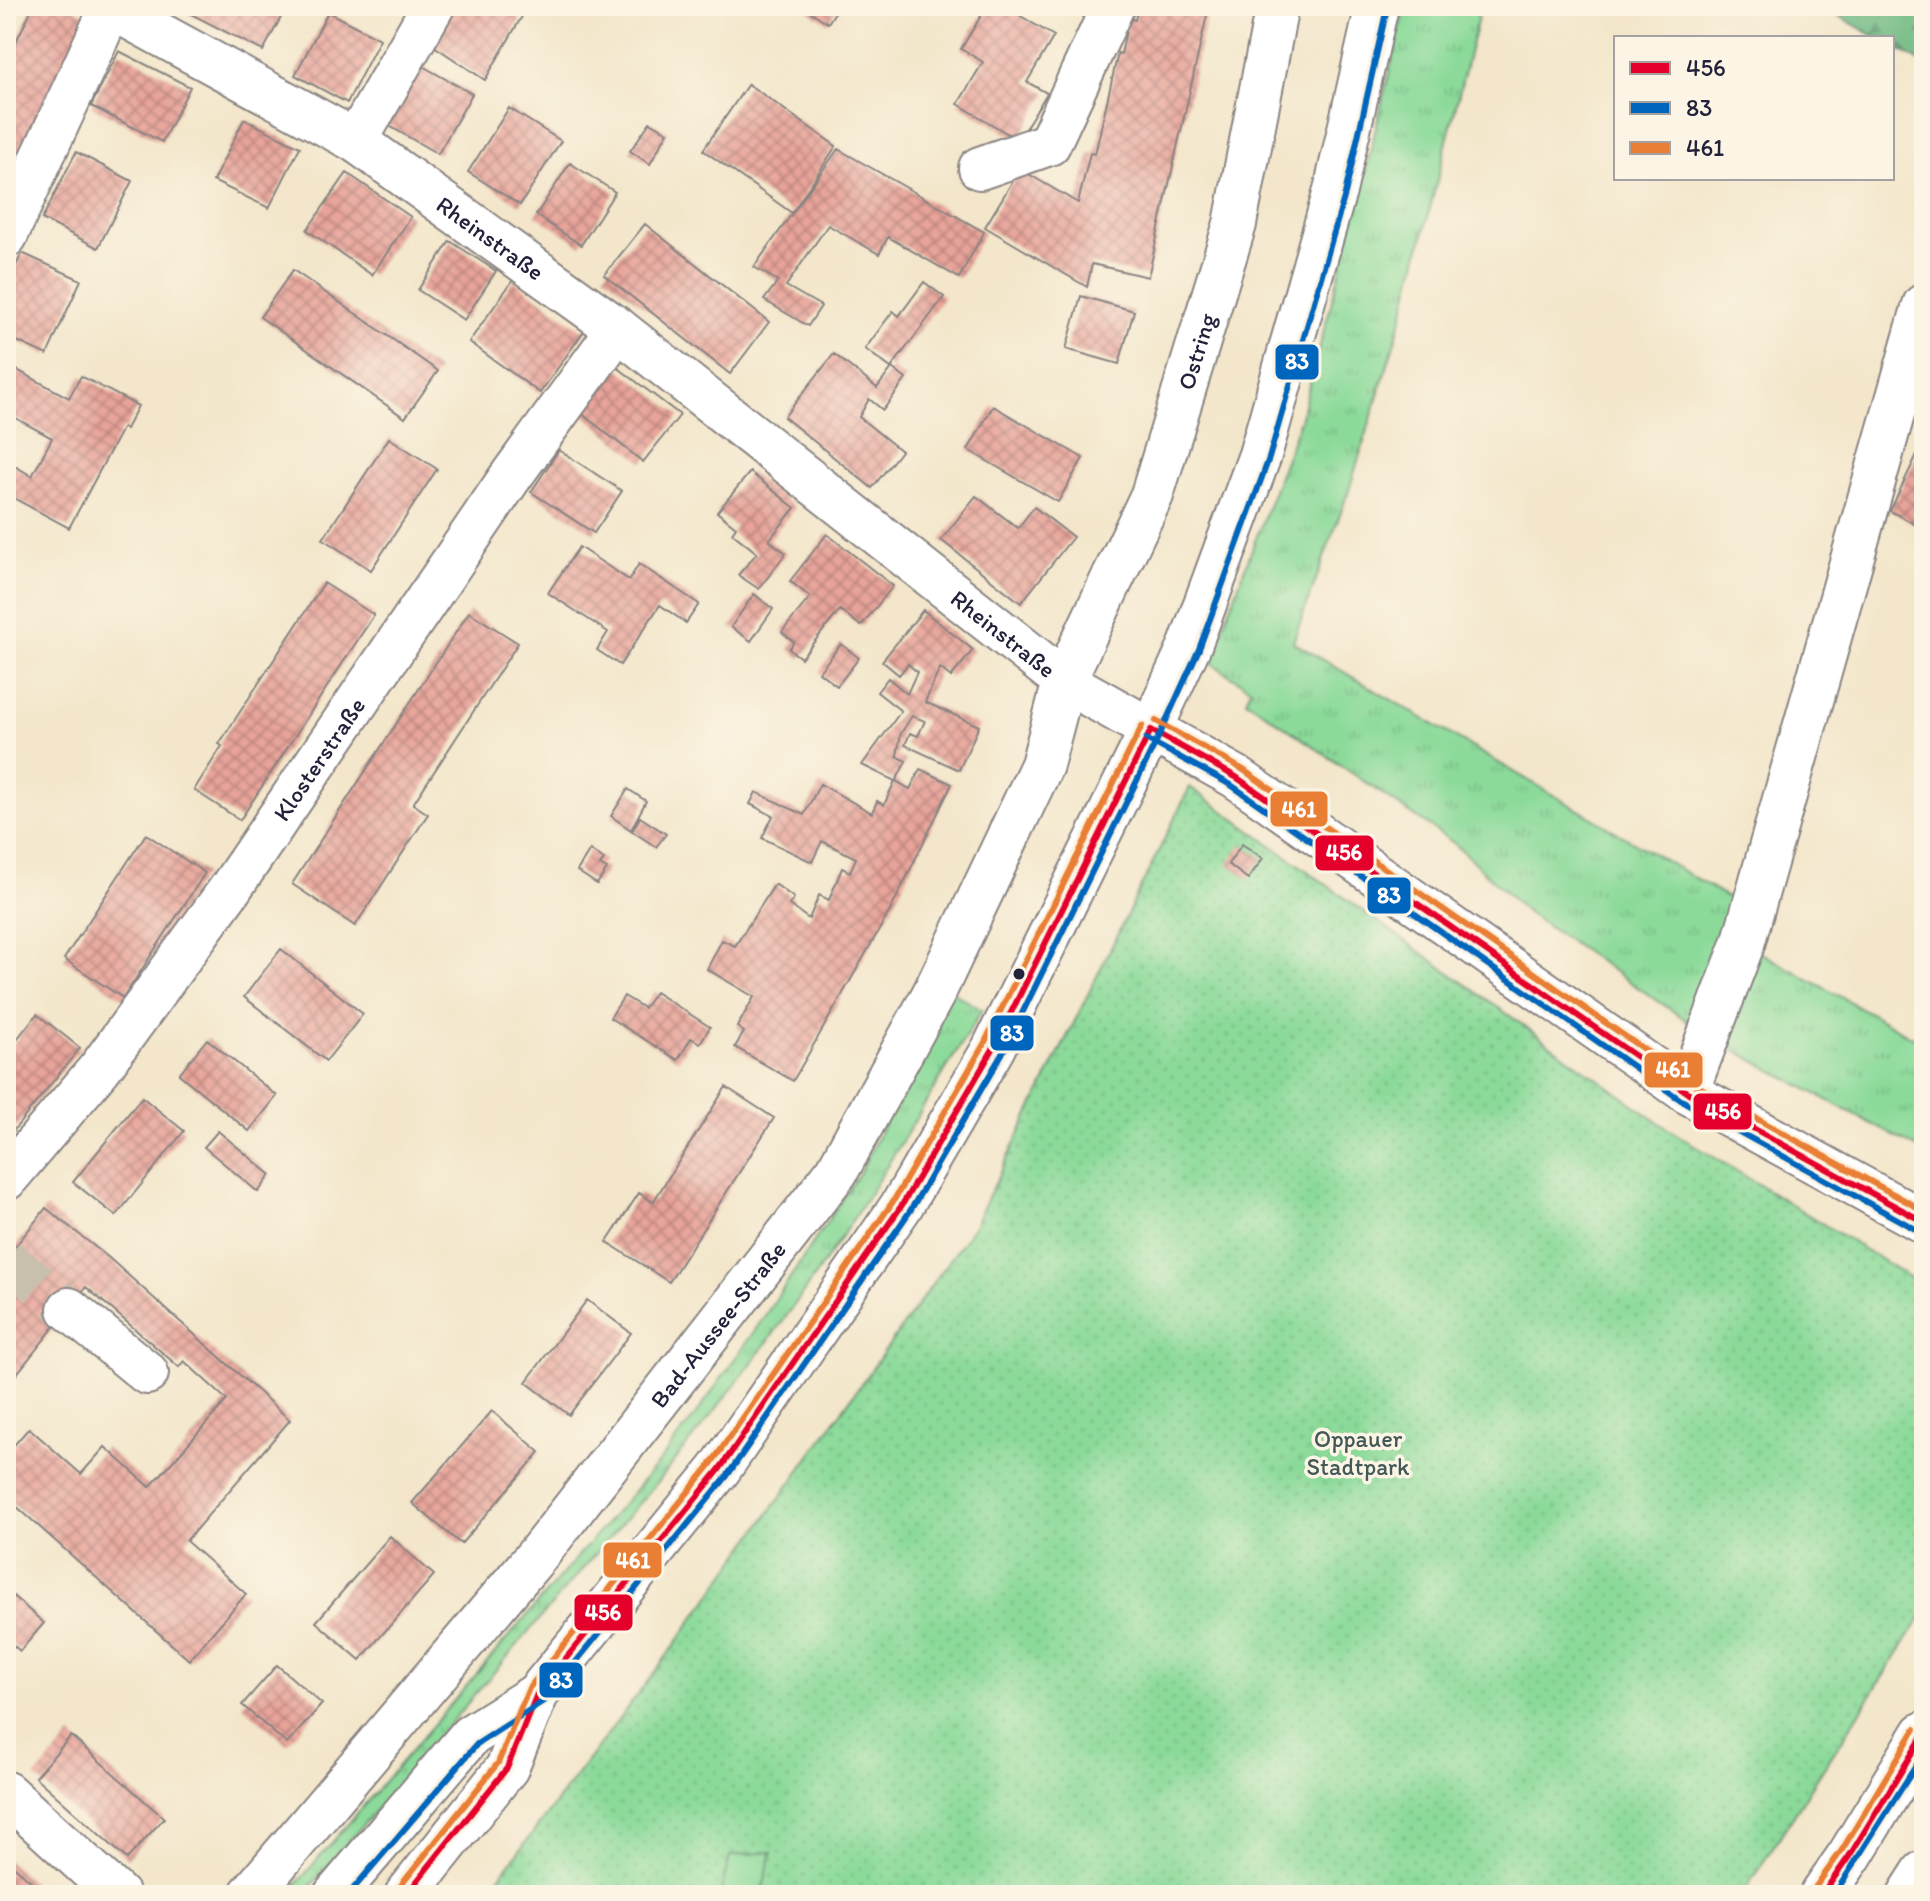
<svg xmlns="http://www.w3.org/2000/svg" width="1930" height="1901" font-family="Itim,sans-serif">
<defs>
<pattern id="grass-tufts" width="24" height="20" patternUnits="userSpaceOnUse" patternTransform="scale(2)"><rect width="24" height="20" fill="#8bda9a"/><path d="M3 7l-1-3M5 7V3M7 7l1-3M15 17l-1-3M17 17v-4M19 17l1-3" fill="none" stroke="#78bb86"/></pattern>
<pattern id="forest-firs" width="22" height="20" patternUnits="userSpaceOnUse" patternTransform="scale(2)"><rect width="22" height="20" fill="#70ba82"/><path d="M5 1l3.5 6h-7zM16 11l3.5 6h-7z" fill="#5c976c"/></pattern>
<pattern id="park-dots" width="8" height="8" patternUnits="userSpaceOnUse" patternTransform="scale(2)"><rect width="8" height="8" fill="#8bda9a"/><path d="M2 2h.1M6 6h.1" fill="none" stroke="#78bb86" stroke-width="1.8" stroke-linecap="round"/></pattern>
<pattern id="building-cross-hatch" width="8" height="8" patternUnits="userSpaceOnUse" patternTransform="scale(2)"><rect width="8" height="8" fill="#e8a49a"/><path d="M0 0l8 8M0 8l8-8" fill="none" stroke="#bc857f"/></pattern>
</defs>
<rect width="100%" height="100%" fill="#fcf5e5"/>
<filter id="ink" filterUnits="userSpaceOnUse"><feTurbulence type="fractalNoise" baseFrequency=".0125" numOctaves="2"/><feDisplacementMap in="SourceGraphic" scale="16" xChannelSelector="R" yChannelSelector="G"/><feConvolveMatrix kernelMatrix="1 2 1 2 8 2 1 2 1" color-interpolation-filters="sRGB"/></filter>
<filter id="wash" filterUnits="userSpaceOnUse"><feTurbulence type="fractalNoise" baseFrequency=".006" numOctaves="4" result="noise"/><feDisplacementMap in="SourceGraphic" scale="32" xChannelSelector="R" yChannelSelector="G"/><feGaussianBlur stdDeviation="1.8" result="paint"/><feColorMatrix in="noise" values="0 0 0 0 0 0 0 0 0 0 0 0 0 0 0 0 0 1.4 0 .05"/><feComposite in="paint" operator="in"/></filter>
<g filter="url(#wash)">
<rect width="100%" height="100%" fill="#f3e6ca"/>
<path fill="url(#grass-tufts)" stroke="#567e6a" stroke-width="2" d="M1405,6H1481L1403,315L1349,490L1293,642L1761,917L1752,948L1924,1043V1152L1716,1040L1526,912L1455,844L1246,700L1251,689L1210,662L1300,420L1357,207Z
M951,991L982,1010C924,1105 867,1203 802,1294C759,1356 712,1415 665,1473L303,1895H287L658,1463L698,1412L764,1317L860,1172Z"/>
<path fill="url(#forest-firs)" stroke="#496e5e" stroke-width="2" d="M1821,6H1924V64L1892,46V38H1878Z"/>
<path fill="url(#park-dots)" stroke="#567e6a" stroke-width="2" d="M1190,787L1668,1129L1924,1286V1613L1742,1895H486L672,1649L974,1226Z"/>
<path fill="#8bda9a" stroke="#567e6a" stroke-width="2" d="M772,1852L761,1895H720L730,1856Z"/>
<g id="blocks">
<path fill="url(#building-cross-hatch)" d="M33,6H68L87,15L6,189V95L12,82L6,79V63Z
M192,6H287L263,51L189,13Z
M451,6H528L485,80L428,42Z
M802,6H839L828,23Z
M987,6H1004L1054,36L1027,82L1047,93L1018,140L958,104L983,62L961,49Z
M1138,6H1209L1148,277L1092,264L1087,287L985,227L1020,169L1078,203L1090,153L1095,154L1118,53L1121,54L1129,18L1135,20Z
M328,12L380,39L347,103L295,75Z
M119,51L190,87L162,142L91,106Z
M419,64L472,94L438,154L386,124Z
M748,84L836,146L792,213L703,150Z
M509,108L561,141L520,205L468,172Z
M244,119L300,147L269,208L213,181Z
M650,122L668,132L650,164L630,151Z
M838,149L984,232L959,278L888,237L879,254L828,225L786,286L821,306L808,326L764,300L778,281L754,267Z
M76,152L132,181L98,248L42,219Z
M570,163L615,192L581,245L536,215Z
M347,173L411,217L372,275L307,230Z
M645,224L769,322L730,374L604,275Z
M450,241L496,271L464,320L418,290Z
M22,253L81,280L47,355L6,336V287Z
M293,270L438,371L405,418L260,317Z
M513,280L584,331L540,393L469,342Z
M924,282L944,297L891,368L865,349L893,311L899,316Z
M1081,296L1134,311L1119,364L1066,349Z
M834,354L877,388L892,368L906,379L883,410L869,399L859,417L901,451L872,488L784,417Z
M6,364L69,398L81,376L138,406L126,429L123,427L69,528L6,494V461L32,476L52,438L6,413Z
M617,367L680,415L643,462L581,413Z
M993,406L1083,458L1058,502L968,450Z
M389,438L437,469L371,570L323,539Z
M1924,440V529L1890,511Z
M559,450L622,491L594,533L531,492Z
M750,472L795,508L769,540L786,553L759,589L738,575L757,553L732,533L736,527L717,512Z
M976,496L1018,528L1034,507L1073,537L1021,603L941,540Z
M827,534L893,586L861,626L840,610L801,658L789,649L794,642L782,632L810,597L790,581Z
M579,547L629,580L639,564L699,604L686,623L660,605L620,665L597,650L608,632L548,593Z
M324,583L374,615L240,820L194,790L222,746L219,744Z
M754,594L773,609L751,641L731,627Z
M923,610L973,650L951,677L940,668L925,702L979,726L959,770L905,745L910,733L918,736L925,721L912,716L901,733L897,756L906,761L896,781L910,789L920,769L952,784L891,909L793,1081L735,1047L744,1032L737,1027L754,997L707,969L722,940L735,946L775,884L794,898L789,905L809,919L819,895L829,900L842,868L850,872L856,858L822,841L812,862L762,838L773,816L750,804L756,792L804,815L820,784L872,813L877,801L884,805L895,781L862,765L901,711L877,692L888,678L907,694L917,672L908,664L899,675L882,661Z
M469,612L518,643L413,804L428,814L355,926L292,884Z
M841,644L859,658L837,686L819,672Z
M628,789L646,801L631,830L611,816Z
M640,817L666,834L656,847L632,831Z
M146,834L205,873L123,998L64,959Z
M1242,844L1263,858L1248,879L1228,864Z
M590,850L604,860L600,865L607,869L597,884L577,871Z
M281,949L363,1014L326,1061L244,997Z
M655,992L710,1027L700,1043L691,1038L678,1060L610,1018L624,996L644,1008Z
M37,1014L80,1048L6,1140V1053Z
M207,1039L277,1096L249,1131L179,1074Z
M726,1087L774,1118L669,1282L607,1242L639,1193L653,1202Z
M142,1097L184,1131L116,1216L73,1182Z
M218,1131L271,1175L258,1192L204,1147Z
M46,1208L109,1258L290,1420L186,1541L246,1594L189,1660L6,1497V1448L9,1451L29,1428L81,1474L105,1447L150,1487L227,1400L184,1361L179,1367L86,1287L15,1376L6,1369V1258Z
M587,1300L631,1333L569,1415L526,1382Z
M492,1411L540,1452L461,1544L412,1503Z
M390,1536L434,1575L360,1660L316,1622Z
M6,1590L44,1623L20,1651L6,1639Z
M277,1665L322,1704L287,1744L242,1705Z
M71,1736L164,1818L127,1859L35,1777Z
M6,1859L35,1885L46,1895H6Z"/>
</g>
</g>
<g filter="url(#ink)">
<use href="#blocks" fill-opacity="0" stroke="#8a8482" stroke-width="2"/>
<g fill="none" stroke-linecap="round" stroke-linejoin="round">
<path stroke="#c9bfad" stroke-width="42" stroke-dasharray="42 21" stroke-linecap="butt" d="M6,1259L69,1309"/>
<g stroke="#8a8482" stroke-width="46">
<g id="minor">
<path id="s1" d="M108,6L356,141L618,329L1064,681L1236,777L1687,1092L1924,1222"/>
<path d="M356,141L433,6"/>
<path d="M980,168L1049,144L1113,6"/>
<path d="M6,236L111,8"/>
<path d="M1687,1092L1743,944L1924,305"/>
<path id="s2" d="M6,1179L100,1068L230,889L509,479L618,329"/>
<path d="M69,1309L147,1373"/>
<path d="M6,1793L118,1895"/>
<path id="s3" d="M250,1895L539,1553L837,1171L934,993L1042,765L1064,681L1152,495L1235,224L1277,6"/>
<path d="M335,1895L470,1736L537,1694"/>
<path d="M406,1895L507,1768L537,1694L719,1470L902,1205L993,1049L1151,730L1190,645L1226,547L1260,455L1335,191L1377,6"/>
</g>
</g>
<g stroke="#8a8482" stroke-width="48">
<path id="highway" d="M1822,1895L1850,1855L1924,1734
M1910,1895L1924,1873"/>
</g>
<use href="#minor" stroke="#fff" stroke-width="42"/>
<use href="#highway" stroke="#fff" stroke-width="44"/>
<g stroke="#fcf5e5" stroke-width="12">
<path id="bus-1" d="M1151,730L1236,777L1687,1092L1924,1222
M406,1895L507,1768L537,1694L719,1470L902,1205L993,1049L1151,730
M1822,1895L1850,1855L1924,1734"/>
</g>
<g stroke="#fcf5e5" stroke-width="12">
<path id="bus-2" d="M1146,739L1231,785L1681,1100L1919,1231
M348,1895L477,1744L545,1700L727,1476L910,1211L1002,1054L1160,734L1199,649L1269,458L1345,194L1387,8
M1834,1895L1924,1753"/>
</g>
<g stroke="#fcf5e5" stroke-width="12">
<path id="bus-3" d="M1156,721L1242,769L1692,1083L1924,1211
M398,1889L498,1763L529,1688L711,1464L894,1200L984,1044L1142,726
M1814,1889L1842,1850L1915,1729"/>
</g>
<use href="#bus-1" stroke="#e4002b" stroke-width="6"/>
<use href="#bus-2" stroke="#0065bd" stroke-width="6"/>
<use href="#bus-3" stroke="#e97e35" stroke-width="6"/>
</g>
</g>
<circle fill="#22223b" stroke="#fcf5e5" stroke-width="3" cx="1019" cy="974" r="7"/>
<g text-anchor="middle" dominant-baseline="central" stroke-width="7" stroke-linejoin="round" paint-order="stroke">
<g font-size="24" fill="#22223b" stroke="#fcf5e5">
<text stroke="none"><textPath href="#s1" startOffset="448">Rheinstraße</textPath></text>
<text stroke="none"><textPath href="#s3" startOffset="1830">Ostring</textPath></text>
<text stroke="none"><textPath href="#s1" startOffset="1096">Rheinstraße</textPath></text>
<text stroke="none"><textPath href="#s2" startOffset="524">Klosterstraße</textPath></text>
<text stroke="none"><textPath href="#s3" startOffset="738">Bad-Aussee-Straße</textPath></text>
</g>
<g font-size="24" fill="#425958" stroke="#fcf5e5">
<text x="1358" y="1438">Oppauer<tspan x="1358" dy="28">Stadtpark</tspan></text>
</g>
</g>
<g stroke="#fcf5e5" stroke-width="3">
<rect x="1274" y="343" width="46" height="38" rx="8" fill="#0065bd"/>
<rect x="1269" y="790" width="60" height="38" rx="8" fill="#e97e35"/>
<rect x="1314" y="834" width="61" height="38" rx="8" fill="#e4002b"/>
<rect x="1366" y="876" width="46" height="39" rx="8" fill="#0065bd"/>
<rect x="989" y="1014" width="46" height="38" rx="8" fill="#0065bd"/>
<rect x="1643" y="1051" width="61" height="38" rx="8" fill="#e97e35"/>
<rect x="1692" y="1092" width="61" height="39" rx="8" fill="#e4002b"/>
<rect x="602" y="1541" width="61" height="38" rx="8" fill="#e97e35"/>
<rect x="573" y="1593" width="61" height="39" rx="8" fill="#e4002b"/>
<rect x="538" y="1661" width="46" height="38" rx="8" fill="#0065bd"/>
</g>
<g font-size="22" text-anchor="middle" font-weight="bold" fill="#fff">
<text x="1297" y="369">83</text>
<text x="1299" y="817">461</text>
<text x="1344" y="860">456</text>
<text x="1389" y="903">83</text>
<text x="1012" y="1041">83</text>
<text x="1673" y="1077">461</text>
<text x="1723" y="1119">456</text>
<text x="633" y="1568">461</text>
<text x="603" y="1620">456</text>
<text x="561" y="1688">83</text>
</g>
<rect width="1930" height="1901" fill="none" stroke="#fcf5e5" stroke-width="32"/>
<rect x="1614" y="36" width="280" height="144" fill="#fcf5e5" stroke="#a5a1a1" stroke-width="2"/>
<rect x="1630" y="62" width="40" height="12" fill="#e4002b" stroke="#a5a1a1" stroke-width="2"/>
<text x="1686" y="76" font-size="24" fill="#22223b">456</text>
<rect x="1630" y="102" width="40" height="12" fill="#0065bd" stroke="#a5a1a1" stroke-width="2"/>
<text x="1686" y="116" font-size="24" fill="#22223b">83</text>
<rect x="1630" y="142" width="40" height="12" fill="#e97e35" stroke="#a5a1a1" stroke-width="2"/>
<text x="1686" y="156" font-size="24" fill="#22223b">461</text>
</svg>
